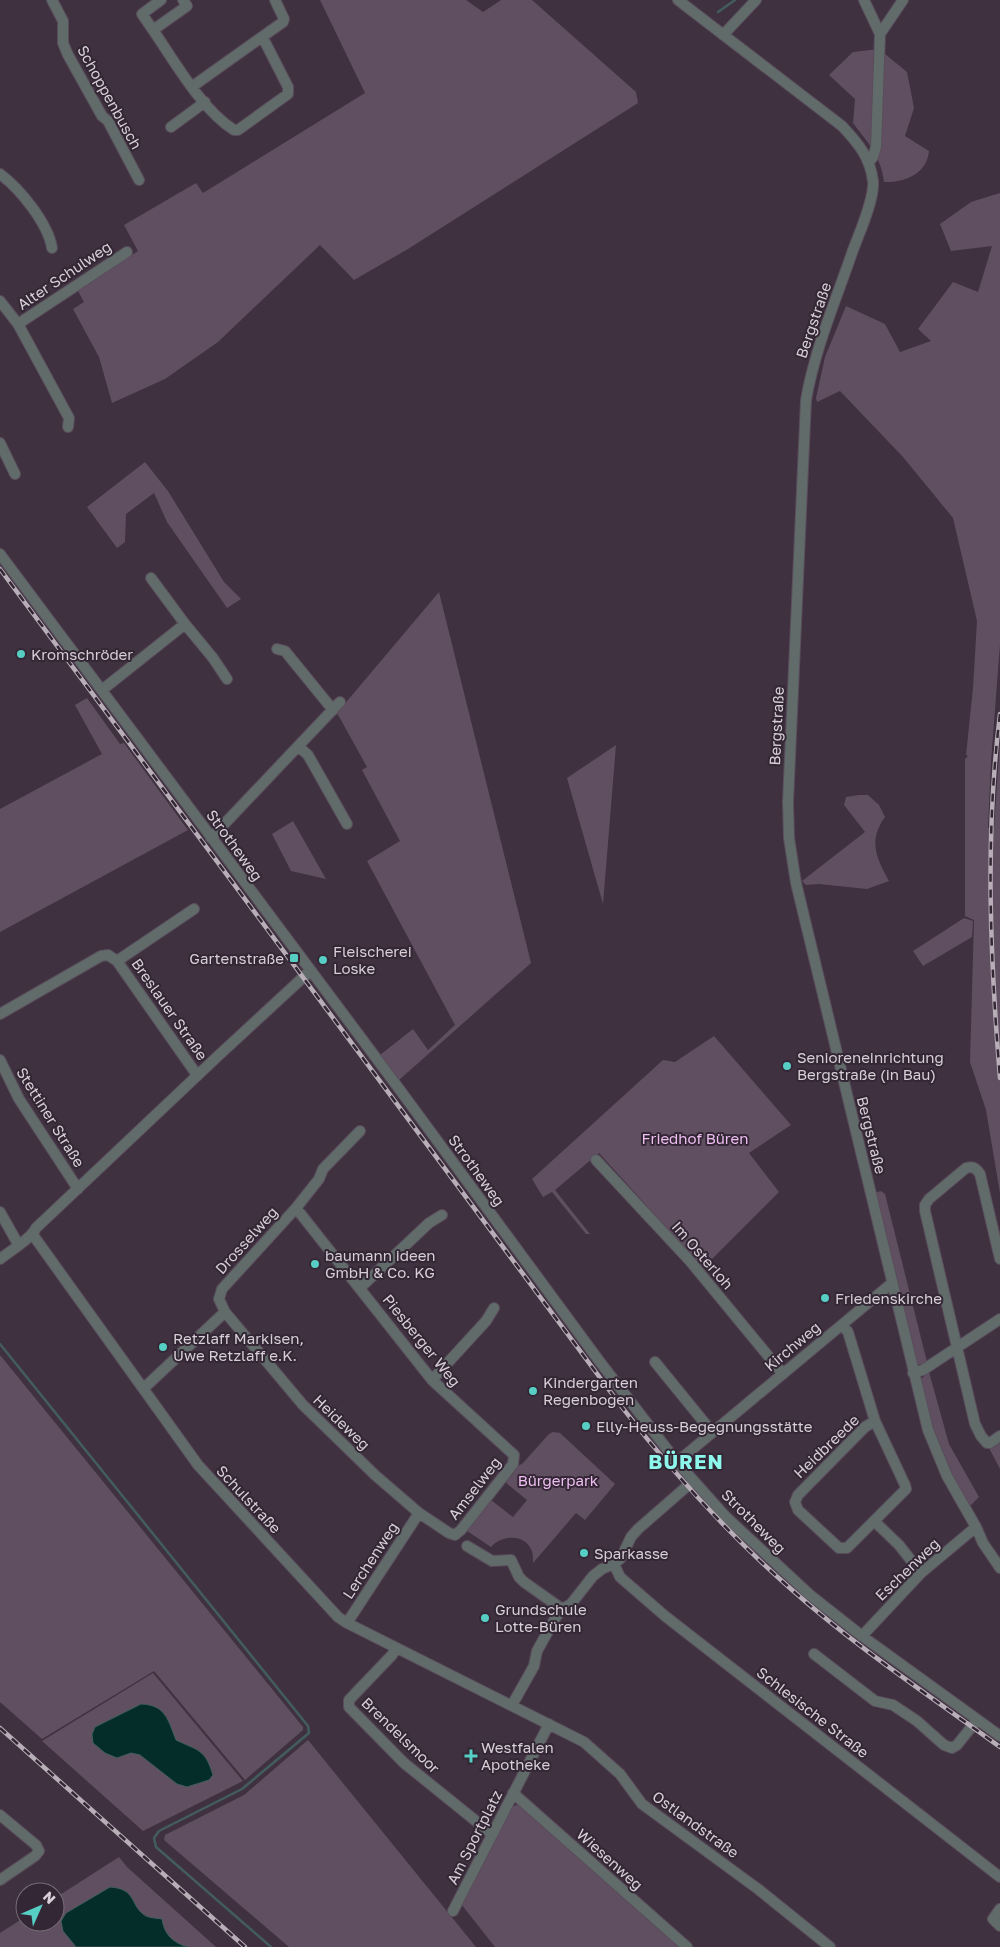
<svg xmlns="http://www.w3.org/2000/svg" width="1000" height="1947" font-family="'Golos Text',sans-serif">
<rect width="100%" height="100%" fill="#3f3140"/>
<path fill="#604f61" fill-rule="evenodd" d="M320,0H466L483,12L501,0H532L636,92L638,103L408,249L354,280L320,245L218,342L165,379L112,403L99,357L73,309L84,302L78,291L138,251L124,225L196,183L203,193L365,93Z
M879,49L907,72L914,108L905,136L929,151C927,174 904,183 884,182C881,156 868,143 853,123L855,99L829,75L853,52Z
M1000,193V644L991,762L988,828H994L1000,741V1193L986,1110L970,1062L974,920L965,916V759L968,756L966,755L973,688L977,621L953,518L903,457L840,391L817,402L816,398L825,357L846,306L885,324L900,352L931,341L918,329L953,282L978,292L992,246L951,251L940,224L971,202Z
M145,462L168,491L224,582L241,599L227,608L167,522L154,493L126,514L125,542L117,548L87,507Z
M439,592L531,963L399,1080L380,1055L413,1029L428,1050L455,1025L367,861L400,841L362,770L367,767L337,713Z
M87,698L120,744L124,743L188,830L0,932V809L102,754L75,705Z
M616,745L603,904L567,778Z
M859,795H868L879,805L885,817C868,841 876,857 889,881L867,889L819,884L806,885L802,881L865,832L844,805L846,797Z
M293,821L326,879L291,871L272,834Z
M964,918L973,921L972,937L923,966L913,951Z
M714,1036L791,1125L749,1153L779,1192L703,1268L599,1153L555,1190L590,1234H586L552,1192L543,1197L532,1179L663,1060L675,1062Z
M881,1191L885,1194L927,1362L921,1365L917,1364L914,1359L874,1193Z
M0,1355L303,1727V1730L245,1780L154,1671L42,1739L0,1702Z
M929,1372L949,1444L979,1497L969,1507L951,1474L931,1428L920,1382L922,1378Z
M553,1432L560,1433L615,1484L585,1520L576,1513L533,1563C533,1560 533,1554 532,1551C525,1533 502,1535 491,1547L467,1531L491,1500L513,1517L527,1500L505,1482L517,1466L522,1464L549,1434Z
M1000,1439V1469L989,1448Z
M153,1673L243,1781L143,1831L42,1741ZM166,1716L175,1740L200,1751L177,1784L140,1755L131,1753Z
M308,1740L476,1947H289L164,1840L165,1835L244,1795Z
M519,1804L679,1947H495L461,1904L496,1835L512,1807Z
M119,1857L127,1867L216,1947H0V1933L25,1917V1922H55V1898Z"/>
<path fill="#042d2a" stroke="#435d5e" d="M141,1704C166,1705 168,1720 176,1740C199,1751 205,1749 213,1775L209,1780L187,1787L177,1784L140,1755L131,1753L117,1758L105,1753L93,1743L92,1734L95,1727Z
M110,1887C138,1889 129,1906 146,1916C150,1918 157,1918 162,1919C164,1934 173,1943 188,1947H76L63,1931L61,1921L66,1913Z"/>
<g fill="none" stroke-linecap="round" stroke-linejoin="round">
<path stroke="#435d5e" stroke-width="2.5" d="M718,12L735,0
M0,1344L308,1726L309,1733L242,1789L159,1831L154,1838L156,1847L271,1947"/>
<g stroke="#5a4d5b" stroke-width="12">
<path id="minor" d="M52,0L63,21V43L68,55L102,116L108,121L139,180
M183,0L187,6L153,30C175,62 202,110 234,130H238L288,94V87L263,38
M678,0L842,126C858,143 870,157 873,181C875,198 859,234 853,250C836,300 815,348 806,400L788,802L789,838L796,883L928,1430L947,1476L976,1527L983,1543L1000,1568
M864,0L880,34L876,147L873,157L869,162
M153,30L142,14L161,0
M880,34L903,0
M723,35L756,0
M193,86L283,22L284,19L275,0
M171,127L205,102
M0,174C20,189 48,223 52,248
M0,301L18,324L69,418L68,427
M18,324L127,252
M0,443L15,474
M0,554L397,1086L600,1362L677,1462L726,1517L810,1595L862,1636L1000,1736
M151,578L185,624L213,658L227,679
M277,649L285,651L333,710
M102,690L185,624
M299,747L308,755L347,824
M211,838L340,702
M117,961L194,909
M0,1014L101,956L108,955L117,961L197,1075
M0,1060L19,1099L78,1189
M596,1160L690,1261L783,1374
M296,1208L432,1380L514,1455L513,1464L461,1530L455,1535L449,1533L419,1513L375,1475L303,1405L225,1312L219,1299L222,1289L296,1208L319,1179L323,1169L360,1131
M0,1212L18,1244
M33,1235L198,1465L338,1617L347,1623L584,1742L620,1774L642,1804L758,1889L830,1947
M0,1259C10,1251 31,1239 36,1228L218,1056L310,971
M1000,1259L980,1174C976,1168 973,1166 966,1168L929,1199L925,1205V1211L975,1424L981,1436L987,1443H990L1000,1436
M360,1288L429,1223L442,1215
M842,1325L848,1332L875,1421L905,1485L906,1489L847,1548H839L798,1510L795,1502L798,1495L865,1427L875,1421
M655,1362L712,1432
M913,1373L923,1370L1000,1319
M432,1380L486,1321L494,1308
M144,1388L225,1312
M677,1462L892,1283
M874,1521L899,1545L921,1573
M467,1546L492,1561L511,1560L519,1577L524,1582L562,1609
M614,1564L620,1577L665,1616L1000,1877
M347,1623L419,1513
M862,1636L921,1573L976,1527
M396,1648L392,1655L349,1700V1707L404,1763L492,1834
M814,1654L875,1701L893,1705L917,1721L944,1745L952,1748L957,1745L977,1720
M512,1705L534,1666L537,1651L556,1617L562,1609L571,1604L593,1576L602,1569L614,1564L621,1558L631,1537L638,1529L693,1481
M513,1793L687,1947
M0,1815L36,1845L39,1851L35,1856L0,1880
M1000,1909L993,1919L1000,1926
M453,1911L549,1724"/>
</g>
<use href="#minor" stroke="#606b6a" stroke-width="10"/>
<g stroke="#b8aeb8" stroke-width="4.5">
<path id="rail" d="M0,569L621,1406C673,1473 727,1533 791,1589C856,1647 930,1696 1000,1747
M1000,714C985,835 990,957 1000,1078
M0,1728L245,1947"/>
</g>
<use href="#rail" stroke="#342735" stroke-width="2.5" stroke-dasharray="8" stroke-linecap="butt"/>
</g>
<g fill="#56cec4" stroke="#342735" stroke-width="2">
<circle cx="21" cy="654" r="5"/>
<rect x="289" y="953" width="10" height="10" rx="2.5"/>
<circle cx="323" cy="960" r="5"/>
<circle cx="787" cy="1066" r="5"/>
<circle cx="315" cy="1264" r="5"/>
<circle cx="825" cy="1298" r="5"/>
<circle cx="163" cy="1347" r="5"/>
<circle cx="533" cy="1391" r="5"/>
<circle cx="586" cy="1426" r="5"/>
<circle cx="584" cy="1553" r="5"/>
<circle cx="485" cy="1618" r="5"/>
<path d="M468.5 1748.5h5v5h5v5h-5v5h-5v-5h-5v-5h5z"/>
</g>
<g text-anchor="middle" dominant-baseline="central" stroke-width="4" stroke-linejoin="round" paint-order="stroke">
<g font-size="15" fill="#d7ced7" stroke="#342735">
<text transform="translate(110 97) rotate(61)">Schoppenbusch</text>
<text transform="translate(64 275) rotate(-34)">Alter Schulweg</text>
<text transform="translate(813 320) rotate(-71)">Bergstraße</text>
<text transform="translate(776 726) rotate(-87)">Bergstraße</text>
<text transform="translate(235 845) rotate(54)">Strotheweg</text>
<text transform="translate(170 1009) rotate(55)">Breslauer Straße</text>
<text transform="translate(51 1117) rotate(58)">Stettiner Straße</text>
<text transform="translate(872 1135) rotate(76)">Bergstraße</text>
<text transform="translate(477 1170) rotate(54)">Strotheweg</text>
<text transform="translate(246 1240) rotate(-48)">Drosselweg</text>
<text transform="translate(703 1255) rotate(49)">Im Osterloh</text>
<text transform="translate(422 1340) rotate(51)">Piesberger Weg</text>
<text transform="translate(792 1346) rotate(-40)">Kirchweg</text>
<text transform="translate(342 1422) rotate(44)">Heideweg</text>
<text transform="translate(826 1446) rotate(-44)">Heidbreede</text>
<text transform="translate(474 1488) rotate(-52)">Amselweg</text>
<text transform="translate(249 1499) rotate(47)">Schulstraße</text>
<text transform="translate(754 1521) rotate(45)">Strotheweg</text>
<text transform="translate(370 1560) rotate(-57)">Lerchenweg</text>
<text transform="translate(907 1569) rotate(-44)">Eschenweg</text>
<text transform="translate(813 1712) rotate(38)">Schlesische Straße</text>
<text transform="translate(401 1735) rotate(44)">Brendelsmoor</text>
<text transform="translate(696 1824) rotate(36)">Ostlandstraße</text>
<text transform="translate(474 1837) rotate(-63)">Am Sportplatz</text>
<text transform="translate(610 1859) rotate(42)">Wiesenweg</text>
</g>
<g font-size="15" fill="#d7ced7" stroke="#342735" text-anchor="start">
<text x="31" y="654">Kromschröder</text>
<text x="333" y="951">Fleischerei<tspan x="333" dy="17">Loske</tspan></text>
<text x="284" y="958" text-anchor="end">Gartenstraße</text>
<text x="797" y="1057">Senioreneinrichtung<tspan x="797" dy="17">Bergstraße (in Bau)</tspan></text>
<text x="325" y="1255">baumann ideen<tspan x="325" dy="17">GmbH &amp; Co. KG</tspan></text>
<text x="835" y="1298">Friedenskirche</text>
<text x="173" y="1338">Retzlaff Markisen,<tspan x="173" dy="17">Uwe Retzlaff e.K.</tspan></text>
<text x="543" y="1382">Kindergarten<tspan x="543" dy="17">Regenbogen</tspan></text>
<text x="596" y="1426">Elly-Heuss-Begegnungsstätte</text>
<text x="594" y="1553">Sparkasse</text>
<text x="495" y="1609">Grundschule<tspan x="495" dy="17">Lotte-Büren</tspan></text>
<text x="481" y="1747">Westfalen<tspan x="481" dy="17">Apotheke</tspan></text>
</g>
<g font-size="15" fill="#eebff1" stroke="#342735">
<text x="695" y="1138">Friedhof Büren</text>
<text x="558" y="1480">Bürgerpark</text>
</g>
<g font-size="20" font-weight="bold" letter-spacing="1" fill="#8df7ec" stroke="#342735">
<text x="686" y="1461">BÜREN</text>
</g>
</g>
<g transform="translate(40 1907) rotate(45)"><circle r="24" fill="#342735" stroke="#756a76"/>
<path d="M0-4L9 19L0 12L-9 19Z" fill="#56cec4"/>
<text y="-8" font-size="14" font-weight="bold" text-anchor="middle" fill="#d7ced7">N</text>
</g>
</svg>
